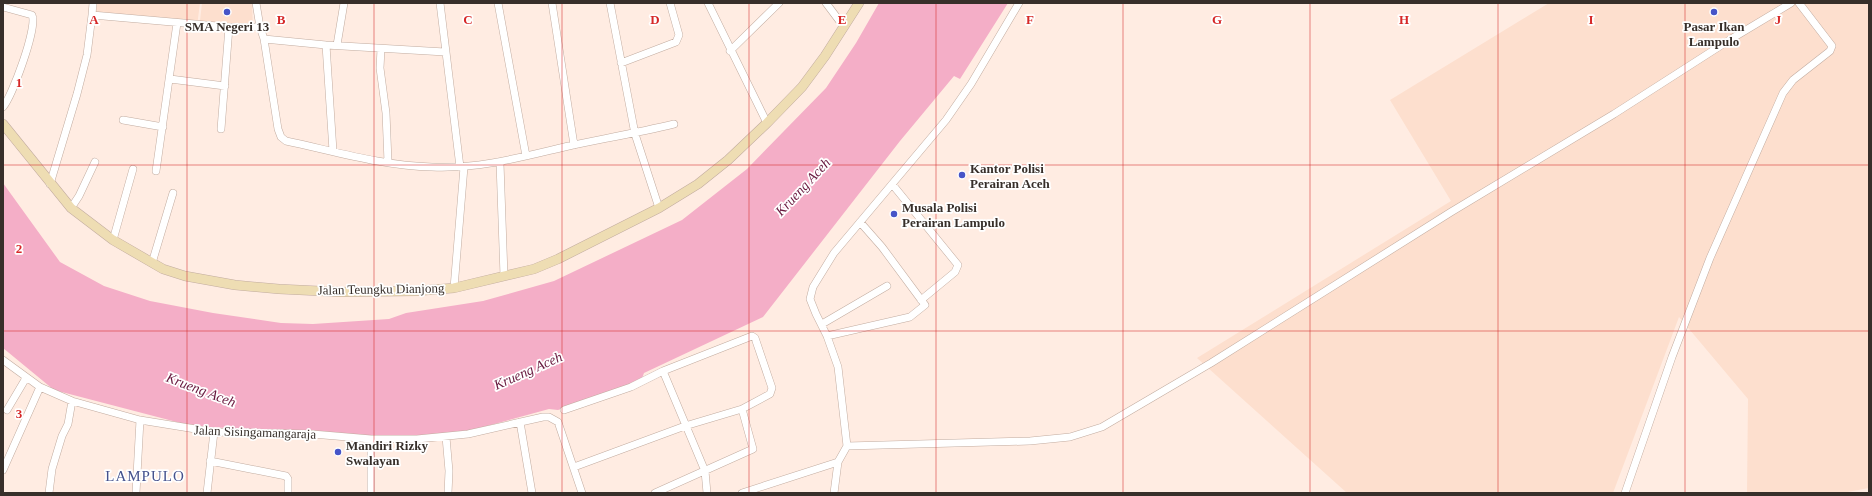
<svg xmlns="http://www.w3.org/2000/svg" width="1872" height="496" font-family="'Times New Roman',serif">
<rect width="100%" height="100%" fill="#ffece2"/>
<path fill="#fddfce" d="M97,3H200L197,26L96,16Z
M202,3H252L253,28L200,21Z
M1549,3H1869V488L1842,493H1747L1748,399L1679,317L1613,493H1347L1197,358L1451,201L1390,100Z"/>
<path fill="#f4aec7" d="M879,3H1008L960,79L954,76L900,141L763,317L644,373L641,381L558,410L549,409L458,434L375,437L192,426L54,390L3,348V183L60,262L104,286L150,301L213,313L281,323L313,324L389,319L406,313L483,301L554,281L682,220L747,169L826,88L856,43Z"/>
<g fill="none" stroke-linecap="round" stroke-linejoin="round">
<g stroke="#c2aca0" stroke-width="8">
<path id="street" d="M256,3L260,27L264,39L278,129L281,137L286,141C334,151 383,166 432,167C482,169 525,156 573,145C607,138 641,132 674,124
M440,3L460,167
M498,3L526,156
M552,3L574,145
M610,3L635,134L659,208
M708,3L767,123
M826,3L844,27
M3,7L32,15C38,27 12,96 3,107
M92,15L93,3
M264,39L326,45L445,52
M326,45L333,151
M337,45L344,3
M381,49L380,68L386,113L388,162
M730,51L779,3
M621,63L676,42L679,35L670,3
M170,79L225,86
M123,120L163,127
M221,129L229,27
M500,163L504,276
M156,171L177,23
M50,184L77,94L87,55L92,15L229,27H260
M892,184L958,265L955,272L921,300
M71,208L79,196L95,162
M113,240L133,169
M152,263L173,193
M454,288L464,167
M822,324L887,286
M827,336L910,317L925,305L882,247L860,222
M3,360L40,387L72,401L140,420L214,432L312,434L371,439H417L468,434L543,417H549L558,422L582,493
M7,410L26,378
M564,410L631,387L663,371
M520,422L532,493
M446,437L449,471L448,493
M847,446L1030,441L1070,437L1102,427L1211,363L1451,212L1614,114L1731,39L1791,3
M210,461L286,476L288,479V493
M838,462L847,446L838,367L827,336L816,314L810,299L813,287L834,253L946,120L971,84L1019,3
M574,467L685,426L742,409L770,394L772,388L755,338L752,336L663,371L705,471L707,493
M3,470L40,387
M49,493L52,469L62,436L68,424L72,401
M136,493L140,420
M207,493L214,432
M371,493V439
M655,493L753,449L742,409
M742,493L838,462L834,493
M1625,493L1672,357L1710,258L1783,93L1793,80L1830,51L1832,46L1799,3"/>
</g>
<g stroke="#c2aca0" stroke-width="10">
<path id="secondary" d="M3,124L71,208L113,240L163,269L185,276L235,285L279,289L341,292L416,291L454,288L534,269L558,259L659,208L698,184L728,160L767,123L802,87L825,56L859,3"/>
</g>
<use href="#street" stroke="#fff" stroke-width="7"/>
<use href="#secondary" stroke="#eeddb3" stroke-width="9"/>
</g>
<path fill="none" stroke="#d62828" stroke-width="1" stroke-opacity="0.55" d="M187,3V493M374,3V493M562,3V493M749,3V493M936,3V493M1123,3V493M1310,3V493M1498,3V493M1685,3V493M3,165H1869M3,331H1869"/>
<g fill="#4654c8" stroke="#fff" stroke-width="1.5">
<circle cx="227" cy="12" r="4"/>
<circle cx="1714" cy="12" r="4"/>
<circle cx="962" cy="175" r="4"/>
<circle cx="894" cy="214" r="4"/>
<circle cx="338" cy="452" r="4"/>
</g>
<g text-anchor="middle" dominant-baseline="central" stroke-width="3.5" stroke-linejoin="round" paint-order="stroke">
<g font-size="13" font-weight="bold" fill="#372f2a" stroke="#fff" text-anchor="start">
<text x="227" y="26" text-anchor="middle">SMA Negeri 13</text>
<text x="1714" y="26" text-anchor="middle">Pasar Ikan<tspan x="1714" dy="15">Lampulo</tspan></text>
<text x="970" y="168">Kantor Polisi<tspan x="970" dy="15">Perairan Aceh</tspan></text>
<text x="902" y="207">Musala Polisi<tspan x="902" dy="15">Perairan Lampulo</tspan></text>
<text x="346" y="445">Mandiri Rizky<tspan x="346" dy="15">Swalayan</tspan></text>
</g>
<g font-size="13" fill="#372f2a" stroke="#fff">
<text transform="translate(381 289) rotate(-1)">Jalan Teungku Dianjong</text>
<text transform="translate(255 432) rotate(2)">Jalan Sisingamangaraja</text>
</g>
<g font-size="14" font-style="italic" fill="#68183e" stroke="#fff">
<text transform="translate(803 187) rotate(-47)">Krueng Aceh</text>
<text transform="translate(528 371) rotate(-24)">Krueng Aceh</text>
<text transform="translate(201 390) rotate(21)">Krueng Aceh</text>
</g>
<g font-size="15" letter-spacing="1" fill="#44518d" stroke="#fff">
<text x="145" y="476">LAMPULO</text>
</g>
</g>
<g font-size="13" text-anchor="middle" font-weight="bold" fill="#d62828" stroke="#fff" stroke-width="3.5" stroke-linejoin="round" paint-order="stroke">
<text x="94" y="24">A</text>
<text x="281" y="24">B</text>
<text x="468" y="24">C</text>
<text x="655" y="24">D</text>
<text x="842" y="24">E</text>
<text x="1030" y="24">F</text>
<text x="1217" y="24">G</text>
<text x="1404" y="24">H</text>
<text x="1591" y="24">I</text>
<text x="1778" y="24">J</text>
<text x="19" y="87">1</text>
<text x="19" y="253">2</text>
<text x="19" y="418">3</text>
</g>
<rect width="1872" height="496" fill="none" stroke="#372f2a" stroke-width="8"/>
</svg>
